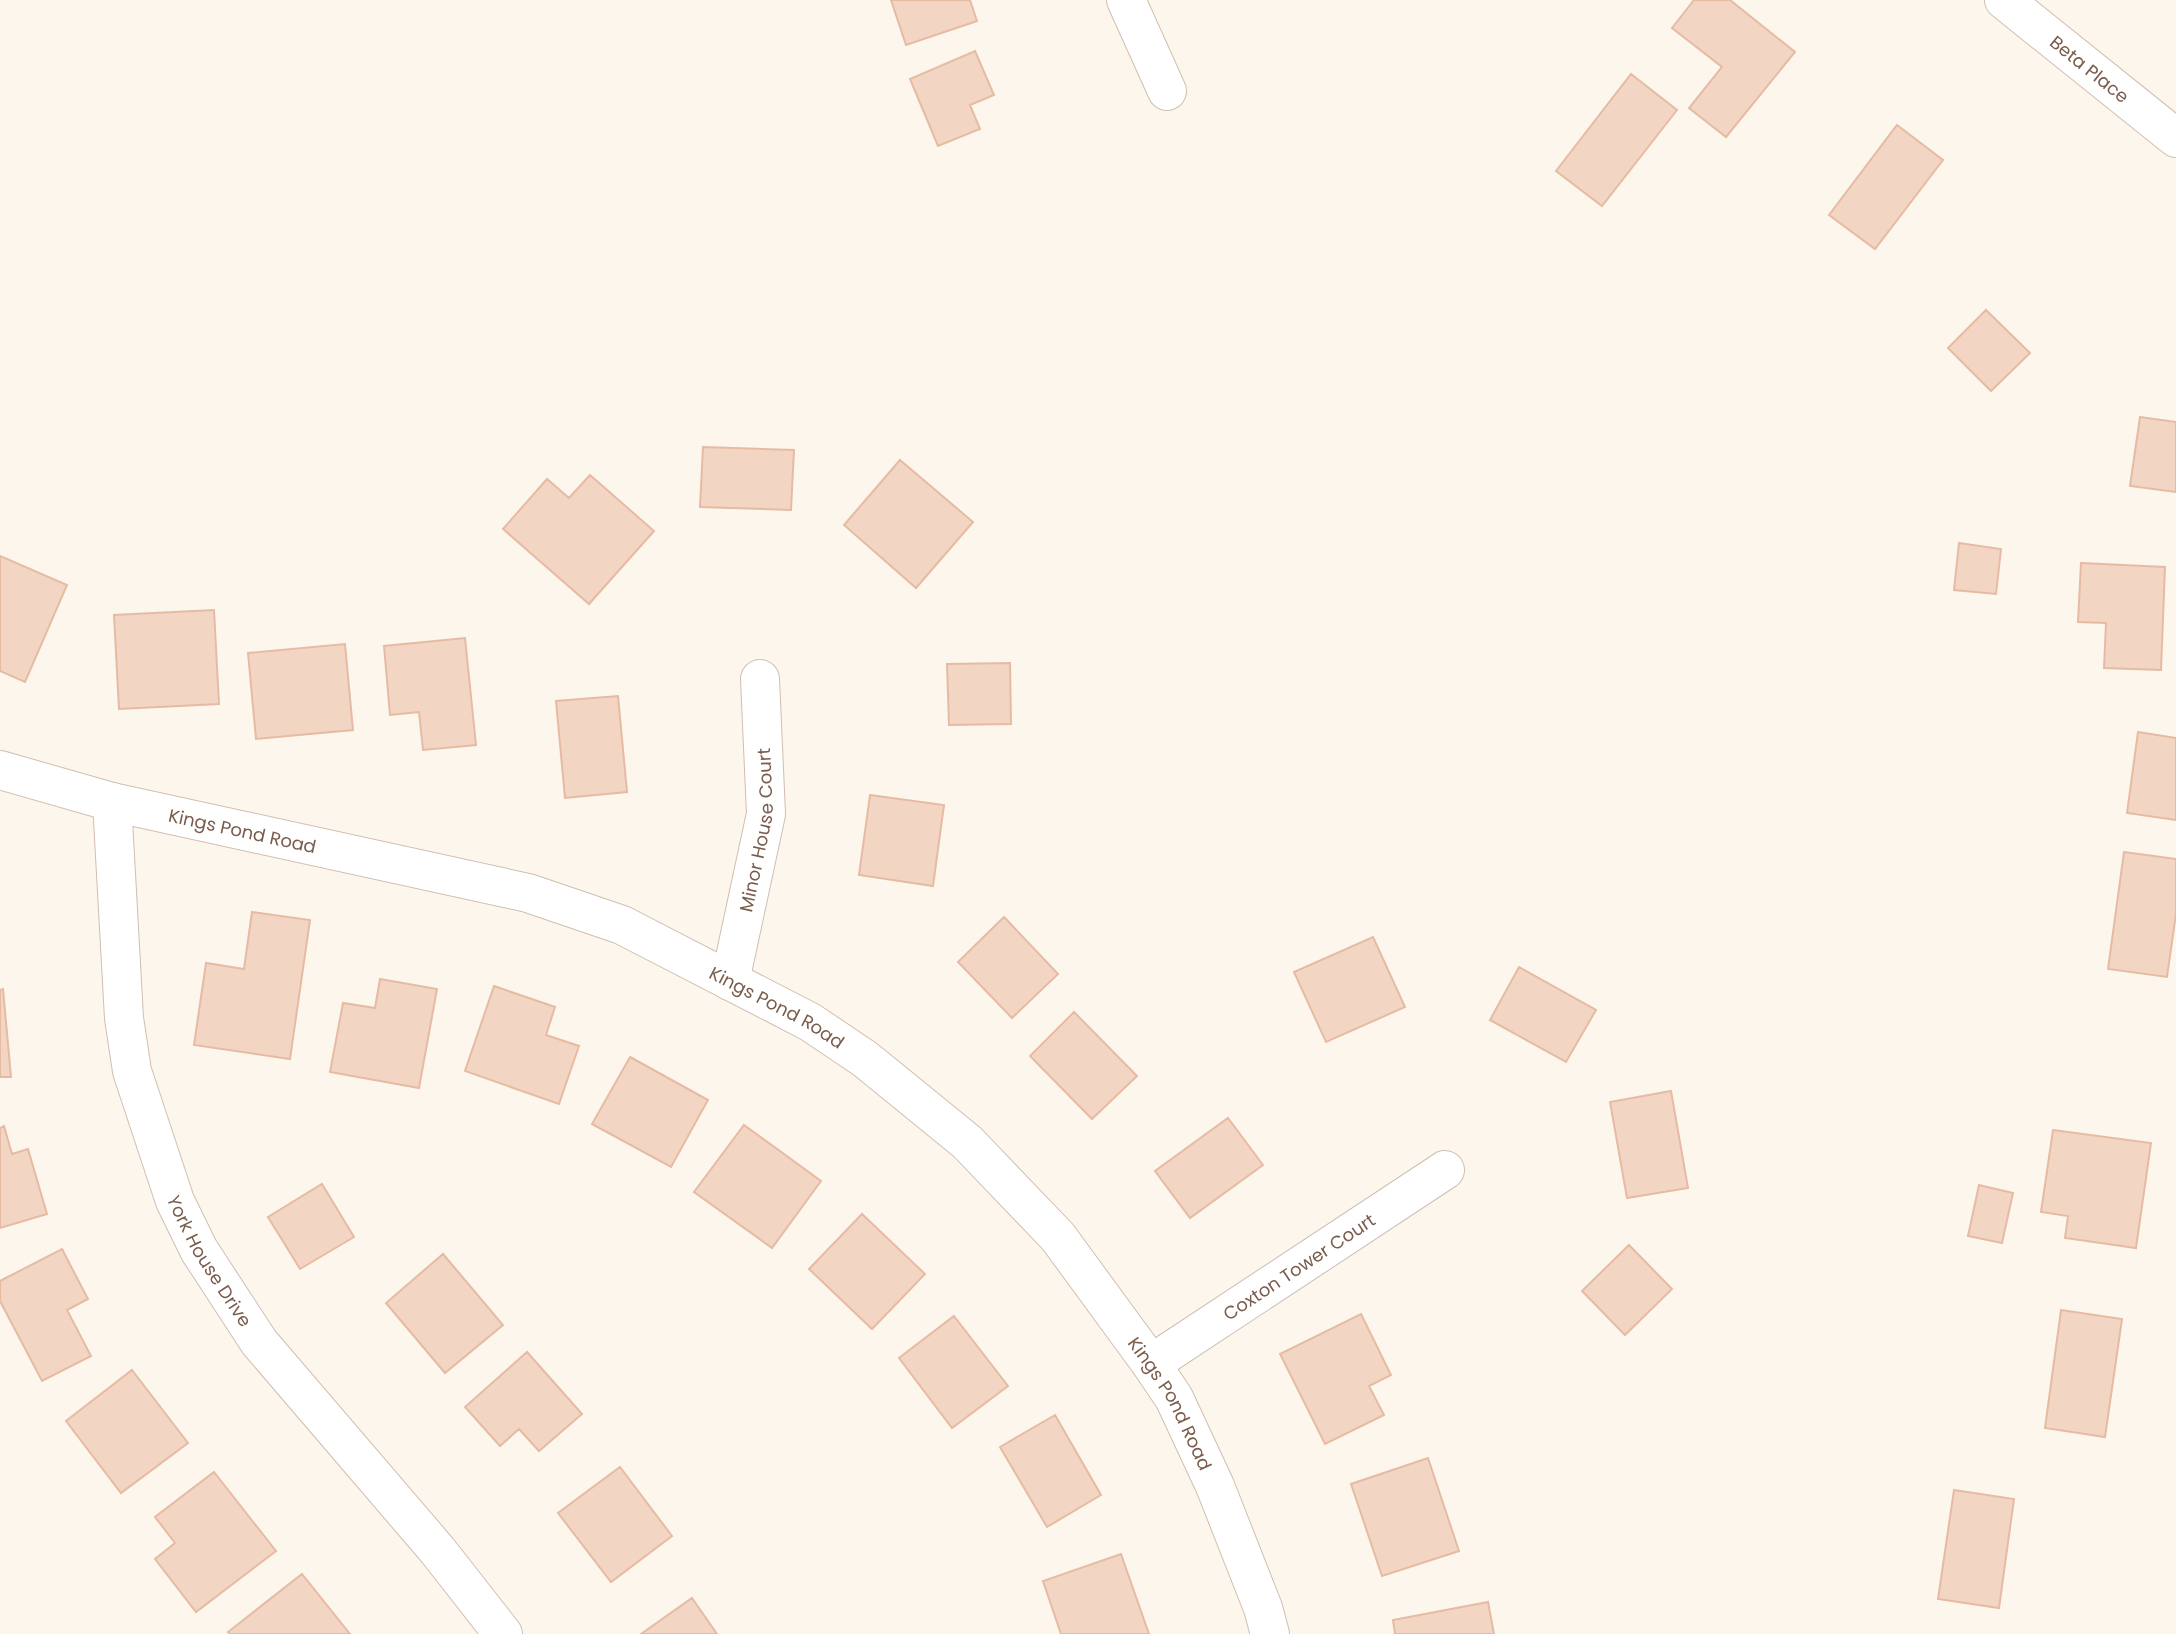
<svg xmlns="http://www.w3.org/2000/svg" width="2176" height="1634" font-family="Poppins,sans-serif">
<rect width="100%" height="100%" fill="#fdf6ec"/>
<path fill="#f3d5c3" stroke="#e6bba3" stroke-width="2" d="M891,0H970L977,21L906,45Z
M1694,0H1730L1795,52L1726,137L1689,108L1722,67L1672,28Z
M975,51L994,95L970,105L980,129L938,146L910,79Z
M1631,74L1677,110L1602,206L1556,171Z
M1897,125L1943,160L1875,249L1829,215Z
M1986,310L2030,353L1991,391L1948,348Z
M2140,417L2176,422V492L2130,486Z
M703,447L794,450L791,510L700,507Z
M900,460L973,522L916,588L844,525Z
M590,475L654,531L589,604L503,529L547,479L569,498Z
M1959,543L2001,549L1996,594L1954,590Z
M0,556L67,585L25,682L0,671Z
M2081,563L2165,567L2161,670L2104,668L2106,623L2078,622Z
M214,610L219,704L119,709L114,615Z
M465,638L476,745L423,750L419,712L390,715L384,646Z
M345,644L353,730L256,739L248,653Z
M1010,663L1011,724L949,725L947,664Z
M618,696L627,792L565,798L556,701Z
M2138,732L2176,738V820L2127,813Z
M870,795L944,805L933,886L859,875Z
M2124,852L2176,859V914L2167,977L2108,969Z
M252,912L310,920L290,1059L194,1045L206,963L244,969Z
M1004,917L1058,974L1012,1018L958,962Z
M1373,937L1405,1007L1326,1042L1294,972Z
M1519,967L1596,1010L1566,1062L1490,1020Z
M380,979L437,989L419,1088L330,1072L343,1003L375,1008Z
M494,986L555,1007L546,1035L579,1046L559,1104L465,1071Z
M3,989L11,1077H0V990Z
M1074,1012L1137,1076L1092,1119L1030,1056Z
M630,1057L708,1100L671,1167L592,1124Z
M1671,1091L1688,1188L1627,1198L1610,1102Z
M1228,1118L1263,1165L1190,1218L1155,1171Z
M744,1125L821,1181L772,1248L694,1192Z
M4,1126L12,1154L28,1149L47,1214L0,1228V1128Z
M2053,1130L2151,1143L2136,1248L2065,1238L2068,1216L2041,1212Z
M322,1184L354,1237L300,1269L268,1217Z
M1979,1185L2013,1193L2002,1243L1968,1236Z
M862,1214L925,1274L872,1329L809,1269Z
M1629,1245L1672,1289L1625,1335L1582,1291Z
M62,1249L88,1299L67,1310L91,1356L42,1381L0,1301V1281Z
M443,1254L503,1325L445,1373L386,1303Z
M2061,1310L2122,1319L2105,1437L2045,1428Z
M1361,1314L1391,1375L1369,1386L1384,1415L1325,1444L1280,1354Z
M954,1316L1008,1386L952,1428L899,1358Z
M527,1352L582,1414L539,1451L519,1429L500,1446L465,1407Z
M132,1370L188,1443L121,1493L66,1421Z
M1055,1415L1101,1495L1047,1527L1000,1447Z
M1428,1458L1459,1551L1382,1576L1351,1484Z
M620,1467L672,1536L611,1582L558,1513Z
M214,1472L276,1551L196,1612L155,1559L175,1543L155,1517Z
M1954,1490L2014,1499L1999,1608L1938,1599Z
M1121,1554L1149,1634H1061L1043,1581Z
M302,1574L350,1634H230L228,1632Z
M692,1598L717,1634H641Z
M1488,1602L1494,1634H1395L1393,1620Z"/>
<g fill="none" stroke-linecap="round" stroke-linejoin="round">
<g stroke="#d1beb0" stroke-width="40">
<g id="minor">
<path d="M1126,0L1167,91"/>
<path id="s1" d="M2004,0L2176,138"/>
<path id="s2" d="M0,770L112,802L528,893L622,925L810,1022L865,1059L967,1142L1058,1237L1151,1364L1174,1398L1215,1486L1263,1608L1270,1634"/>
<path id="s3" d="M112,802L124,1018L132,1071L175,1201L199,1250L259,1342L438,1551L503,1634"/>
<path id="s4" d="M730,981L766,814L760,679"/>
<path id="s5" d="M1151,1364L1445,1170"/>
</g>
</g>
<use href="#minor" stroke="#fff" stroke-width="38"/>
</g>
<g text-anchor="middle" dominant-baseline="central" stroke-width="5" stroke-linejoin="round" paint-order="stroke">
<g font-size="18" fill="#7a5c4d" stroke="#fffaf3">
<text stroke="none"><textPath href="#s1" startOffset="110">Beta Place</textPath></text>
<text stroke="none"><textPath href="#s4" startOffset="154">Minor House Court</textPath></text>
<text stroke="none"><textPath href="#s2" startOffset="250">Kings Pond Road</textPath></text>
<text stroke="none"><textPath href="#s2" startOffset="817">Kings Pond Road</textPath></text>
<text stroke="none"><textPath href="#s3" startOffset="476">York House Drive</textPath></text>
<text stroke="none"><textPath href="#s5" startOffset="177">Coxton Tower Court</textPath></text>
<text stroke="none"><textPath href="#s2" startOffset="1384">Kings Pond Road</textPath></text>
</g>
</g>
</svg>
